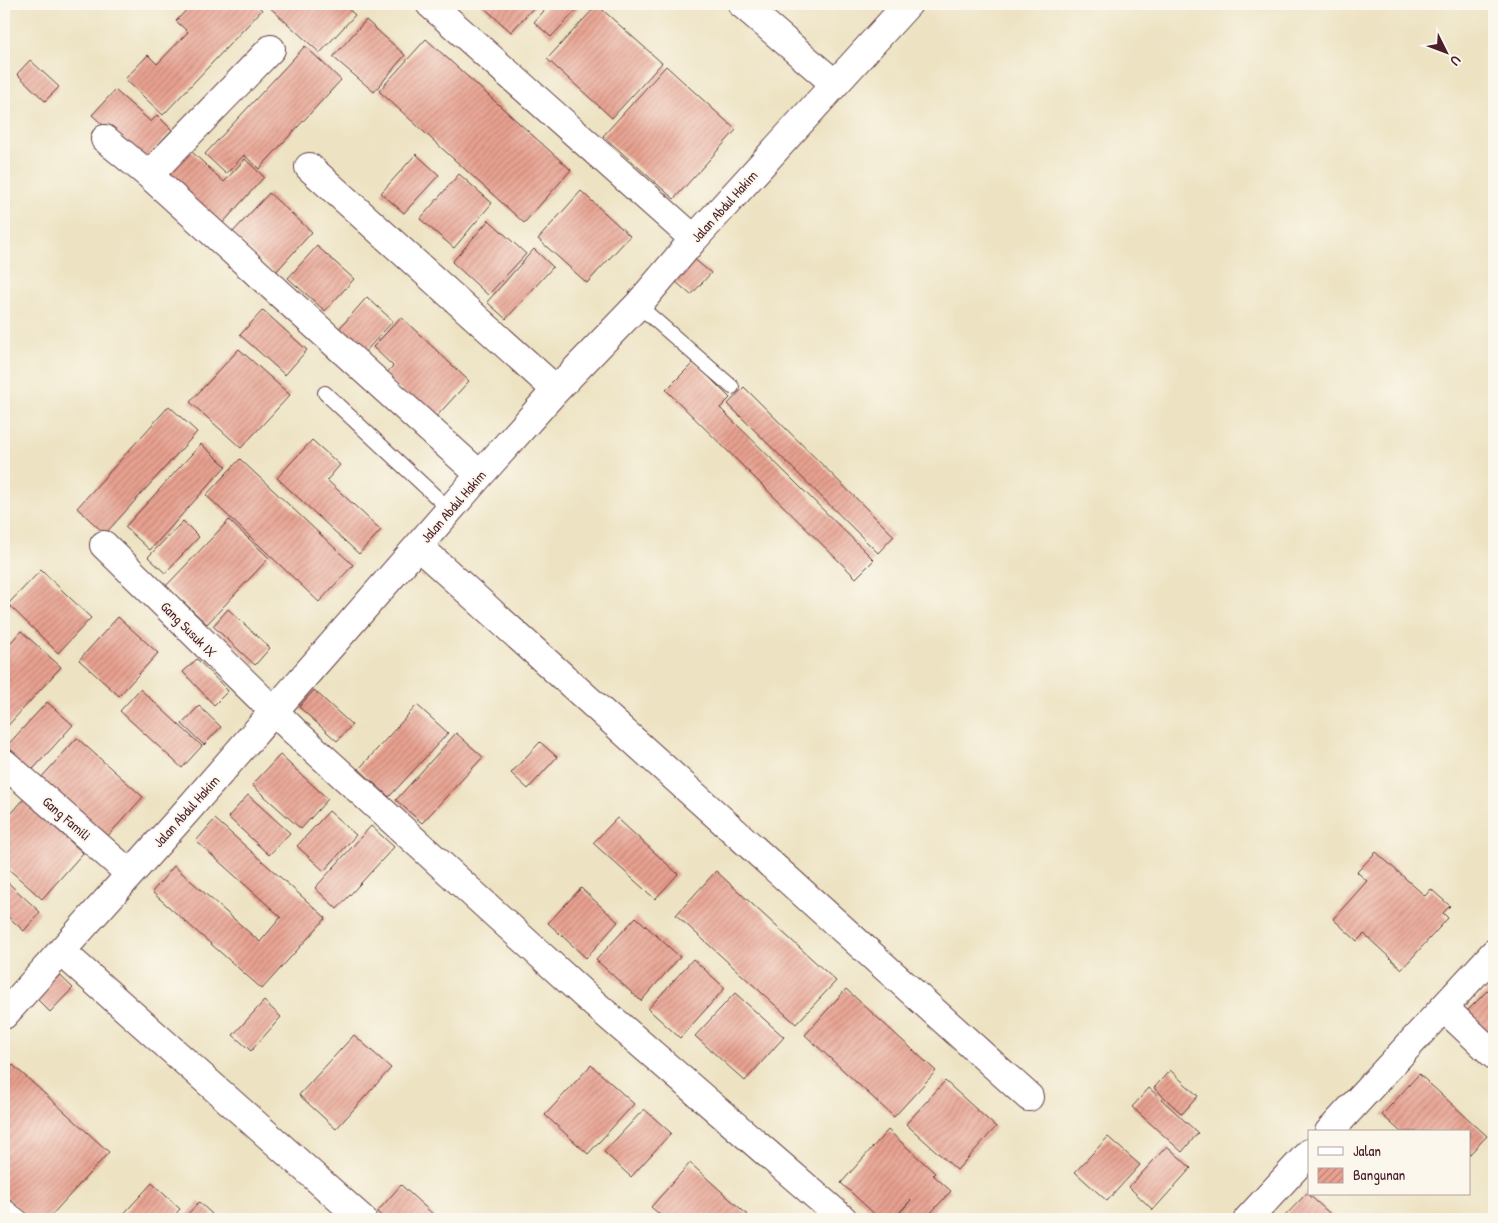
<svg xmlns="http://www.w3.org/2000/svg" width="1498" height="1223" font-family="'Patrick Hand',sans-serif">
<defs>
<pattern id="building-hatch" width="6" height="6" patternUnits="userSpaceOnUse" patternTransform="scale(1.25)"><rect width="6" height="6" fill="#e8a190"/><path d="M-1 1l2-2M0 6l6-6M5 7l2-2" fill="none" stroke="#be8376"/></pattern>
</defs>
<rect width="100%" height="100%" fill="#fbf7ec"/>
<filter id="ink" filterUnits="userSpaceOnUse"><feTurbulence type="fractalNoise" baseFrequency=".02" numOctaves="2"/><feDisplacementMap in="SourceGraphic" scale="10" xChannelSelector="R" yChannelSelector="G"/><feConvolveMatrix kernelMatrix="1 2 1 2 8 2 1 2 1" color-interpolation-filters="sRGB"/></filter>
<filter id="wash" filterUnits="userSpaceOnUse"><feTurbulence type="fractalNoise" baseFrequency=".0096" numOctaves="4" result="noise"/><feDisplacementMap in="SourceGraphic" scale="20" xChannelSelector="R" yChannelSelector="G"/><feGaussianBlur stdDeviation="1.12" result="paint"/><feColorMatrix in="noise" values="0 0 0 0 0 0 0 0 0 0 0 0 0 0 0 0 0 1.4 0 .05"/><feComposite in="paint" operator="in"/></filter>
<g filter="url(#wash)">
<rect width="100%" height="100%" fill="#ede3c3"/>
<g id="blocks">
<path fill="url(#building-hatch)" d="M192,4H256L262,10L163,115L125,79L148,55L157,64L188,32L176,21Z
M266,4H343L355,15L320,53Z
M480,4H537L511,32Z
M550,4H582L551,37L534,22Z
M597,5L662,63L612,118L547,59Z
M366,20L405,55L374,92L333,57Z
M426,39L571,170L524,223L379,91Z
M305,46L341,80L259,169L244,155L226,174L205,154Z
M30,60L59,87L45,101L17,74Z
M666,66L736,130L674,199L603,136Z
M115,90L151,122L157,115L172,130L143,161L92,115Z
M190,150L224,182L245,159L264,177L221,225L167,175Z
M416,154L439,175L404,213L381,193Z
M459,174L492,203L454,248L420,219Z
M581,191L630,236L587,283L538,239Z
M269,193L312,232L275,273L232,233Z
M489,220L526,254L488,295L452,262Z
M317,246L354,279L325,311L288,278Z
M534,249L553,267L506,319L487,302Z
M687,253L711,273L691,295L668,275Z
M367,297L393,321L364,353L338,330Z
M263,310L307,350L285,375L240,335Z
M401,317L469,381L433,420L385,375L393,366L373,347Z
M239,349L290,395L241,448L190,402Z
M694,362L730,398L720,408L874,560L856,578L666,390Z
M744,387L894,536L878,553L728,404Z
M169,406L197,432L105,534L77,508Z
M312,440L340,465L327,480L381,530L359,554L277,478Z
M201,444L226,466L150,550L125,527Z
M240,459L353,565L319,602L206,495Z
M229,520L269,558L207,624L166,586Z
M183,521L199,537L165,573L148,557Z
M41,570L91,618L58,653L8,604Z
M228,609L270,648L255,665L213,626Z
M118,617L158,653L119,696L79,660Z
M21,631L61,667L4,730V650Z
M197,659L228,691L214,705L183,672Z
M140,689L202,746L182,768L120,711Z
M314,690L352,725L337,741L299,707Z
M47,702L73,725L25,778L4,758V749Z
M417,705L448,733L389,797L359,769Z
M199,706L221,727L204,745L182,724Z
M456,733L483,757L422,823L396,800Z
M77,738L143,797L105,839L39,780Z
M540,742L557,757L528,789L511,773Z
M280,755L328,799L301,829L252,785Z
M248,795L290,833L269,855L228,817Z
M24,799L83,853L42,899L4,865V822Z
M329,811L356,835L324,871L297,846Z
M617,818L678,874L655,899L593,843Z
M215,819L326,918L262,989L152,892L174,866L260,942L281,917L196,841Z
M371,826L394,847L337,909L315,888Z
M1376,852L1425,896L1431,889L1450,906L1443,913L1448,918L1402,969L1364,934L1357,941L1333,919L1367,881L1357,872Z
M716,871L836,981L796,1024L676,915Z
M4,879L40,912L24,931L4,913Z
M581,888L618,922L586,958L548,923Z
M636,917L680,957L641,1001L596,960Z
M693,959L725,988L680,1038L648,1009Z
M52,968L73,988L50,1012L29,991Z
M1494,984V1035L1491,1039L1465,1013Z
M846,989L936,1071L894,1117L805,1035Z
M735,993L784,1037L745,1081L695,1036Z
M264,1001L281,1017L251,1051L233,1035Z
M354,1035L391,1068L336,1129L299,1095Z
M13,1065L109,1152L48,1219H31L4,1195V1075Z
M591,1065L634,1104L588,1154L545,1115Z
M1170,1070L1198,1096L1182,1114L1154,1088Z
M1419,1074L1487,1136L1469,1155V1132H1401L1382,1115Z
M945,1081L996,1127L957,1170L906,1124Z
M1149,1088L1198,1133L1182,1152L1132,1107Z
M644,1109L671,1133L631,1177L604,1152Z
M888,1130L935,1173L933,1175L951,1191L925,1219H899L896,1217L911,1200L893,1219H880L841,1183Z
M1108,1137L1140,1165L1107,1201L1075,1172Z
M1167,1146L1191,1168L1153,1210L1129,1187Z
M690,1163L752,1219H665L651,1207Z
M152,1183L180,1209L171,1219H119Z
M401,1185L435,1216L432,1219H385L377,1212Z
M1307,1193L1336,1219H1282Z
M199,1202L212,1214L207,1219H183Z"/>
</g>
</g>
<g filter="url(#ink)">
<use href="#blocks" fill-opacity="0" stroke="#623c42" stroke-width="1"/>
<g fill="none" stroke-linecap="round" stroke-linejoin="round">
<g stroke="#623c42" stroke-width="16">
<path id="lane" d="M638,305L732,387
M325,393L450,510
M4,1205L22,1219"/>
</g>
<g stroke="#623c42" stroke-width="30">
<path id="street" d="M430,4L694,239
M742,4L835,84
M105,139L149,175L480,475
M309,167L556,390
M149,175L271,49
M104,545L293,730L590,1000L843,1219
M418,546L1029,1097
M4,763L130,874
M62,952L362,1219
M1444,1008L1494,1055
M4,1015L185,813L480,475L556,390L638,305L694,239L908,4
M1329,1132L1494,953
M1248,1219L1309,1153"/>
</g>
<use href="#lane" stroke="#fff" stroke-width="14"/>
<use href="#street" stroke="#fff" stroke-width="28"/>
</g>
</g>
<g text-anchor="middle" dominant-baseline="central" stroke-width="4" stroke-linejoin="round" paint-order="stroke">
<g font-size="14" fill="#4a1f2b" stroke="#fbf7ec">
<text transform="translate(724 206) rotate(-48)">Jalan Abdul Hakim</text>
<text transform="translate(453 506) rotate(-49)">Jalan Abdul Hakim</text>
<text transform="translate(189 629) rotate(45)">Gang Susuk IX</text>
<text transform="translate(186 811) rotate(-48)">Jalan Abdul Hakim</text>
<text transform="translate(67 818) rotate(41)">Gang Famili</text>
</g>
</g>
<rect width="1498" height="1223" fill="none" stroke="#fbf7ec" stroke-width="20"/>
<rect x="1308" y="1130" width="162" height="65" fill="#fbf7ec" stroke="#b4a19f"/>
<rect x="1318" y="1147" width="25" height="8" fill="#ffffff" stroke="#b4a19f"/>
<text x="1353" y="1156" font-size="15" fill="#4a1f2b">Jalan</text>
<rect x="1318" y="1168" width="25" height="15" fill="url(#building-hatch)" stroke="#b4a19f"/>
<text x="1353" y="1180" font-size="15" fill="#4a1f2b">Bangunan</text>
<g transform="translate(1446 52) rotate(132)" stroke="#fbf7ec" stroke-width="4" paint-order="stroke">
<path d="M0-4L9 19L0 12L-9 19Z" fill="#4a1f2b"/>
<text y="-8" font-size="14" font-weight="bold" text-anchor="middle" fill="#4a1f2b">U</text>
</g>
</svg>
